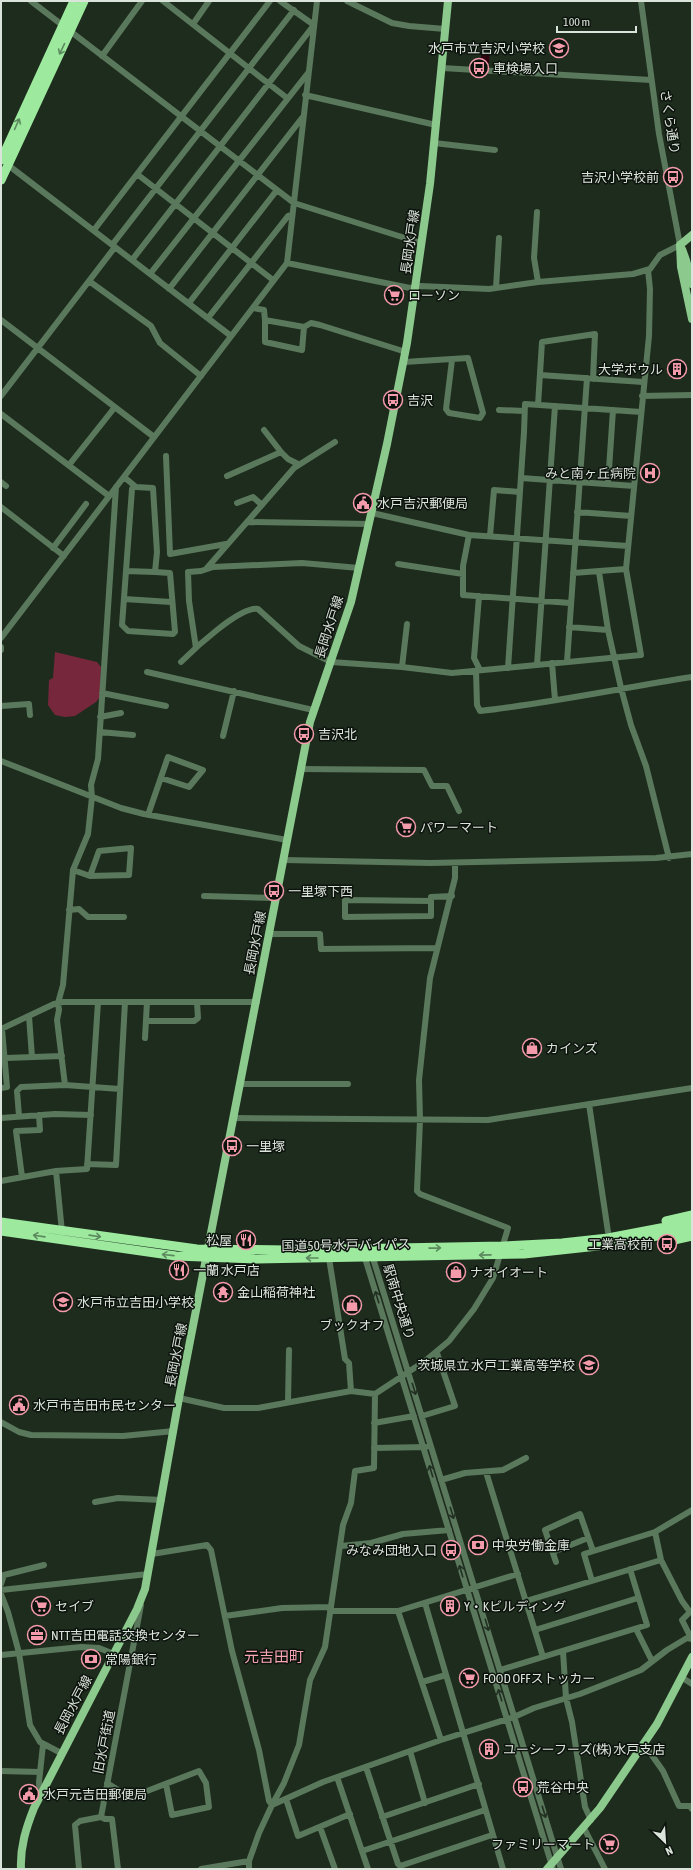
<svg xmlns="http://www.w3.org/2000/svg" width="693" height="1870" font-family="'Asap Condensed','Noto Sans JP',sans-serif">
<rect width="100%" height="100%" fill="#1e2c1e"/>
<path fill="#76273c" d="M55,652L97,662L101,667L100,697L96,702L75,716L65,717L55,715L48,705L49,680L53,678Z"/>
<path fill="#2f010f" d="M482,43H490L489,63H481Z"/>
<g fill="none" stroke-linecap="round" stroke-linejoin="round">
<path stroke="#5a785b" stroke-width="6" d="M31,1L294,203L421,243
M163,1L287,98
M347,1L392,23L409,26L445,29
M193,24L209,1
M102,56L142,1
M442,68L651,80
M305,95L436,125
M434,143L495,150
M8,165L231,336
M137,174L273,280
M537,212L534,258L538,282
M94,230L270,1
M112,245L294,10
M132,260L314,25L280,1
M287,263L410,288L420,286L489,289L538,282L633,274L650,269L660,255L680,245L659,134L641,1
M150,274L308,73
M89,281L151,326L160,343L201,376
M496,288L499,238
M169,289L302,118
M189,303L277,190
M253,308L264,310L265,320L304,327L311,323L320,325L406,352
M208,318L288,216L292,215
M1,320L154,437
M265,320V342L302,350L304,327
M404,362L468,358L483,413L480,418L449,413L446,409L452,360
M540,375L643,382
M1,396L115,247
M642,396L692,395
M538,405L542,342L595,334L593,379
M499,410L524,411
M1,414L109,496
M264,430L281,452
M166,456L170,554L226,544
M69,465L115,407
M227,476L281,452L288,459L298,464
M124,477L136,487L153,488L157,552L155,572L126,571L132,489L134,486
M521,478L634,486
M1,482L6,486
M608,484L613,410
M237,503L253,497L262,505
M1,507L64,556
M577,512L631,516
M372,513L469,535L628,546
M247,522L369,524
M469,535L463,566V595L570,603
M490,536L494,490L520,492
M53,548L86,504
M398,564L463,574
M207,568L294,468L335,442
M126,571L122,625L128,631L173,634L175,632L170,573L155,572
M599,572L608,630L621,688L631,725L646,766L669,858
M573,573L626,569
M479,596L474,658L480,670
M124,599L171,602
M569,627L608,630
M1,638L287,263L317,1
M1,647V650
M196,648L189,601L188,572L201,571L213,567L302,563L359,568
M181,662C194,649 240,606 258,609L299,646L331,662L402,667L452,673L641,655L626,569L649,336L650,289L648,270
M567,662L587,378
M552,663L555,700
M537,665L555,406
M402,667L407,624
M508,668L524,432L525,404L641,412
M476,671L477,705L480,711C551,703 621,688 692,677
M147,672L313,710
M102,693L166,706
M1,706L29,704L30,715
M100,717L121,713
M100,732L133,735
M223,736L234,691
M1,761L121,808L144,814L287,840
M300,769L424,770L432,786H447L459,811
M148,815L168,757L203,770L189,787L161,778
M284,860L430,863L656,858L692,854
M73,870L90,876L129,875L131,848L99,851L90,876
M204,896L276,898
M431,901L345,900V917L431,916V897L452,896
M69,910L79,909L88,917H124
M269,934H320L321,949L437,948
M29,1016L32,1057
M146,1021H194L198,1018L197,1002
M1,1029L54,1004L63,1002H257
M145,1038L147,1002
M6,1058L62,1056
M240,1084H348
M65,1085L57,1020L59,1010L58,1003L63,985L73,870L88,834L92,797L91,785L98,759L116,487
M1,1088L7,1087L2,1029
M589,1104L608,1232
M19,1116L17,1091L21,1087L65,1085L120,1089
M1,1118L55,1114L91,1115
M233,1118L488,1120L692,1088
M87,1164L116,1165L125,1002
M56,1171L62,1232L61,1240
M22,1177L16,1131L40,1130L39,1115
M1,1181L56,1171L87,1169L98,1002
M366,1254L365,1258L553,1869
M372,1255L561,1869
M329,1258L345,1359L349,1363L351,1391
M179,1398L224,1408H258L351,1391L375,1394
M288,1402L289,1350
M422,1416L455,1406L437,1353
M1,1422L19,1432L31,1435L123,1436L174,1431
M374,1423L414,1416
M374,1448L426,1447
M486,1472L543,1657
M441,1480L465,1473L503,1470L526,1458
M95,1502L118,1498L162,1500
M655,1532L692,1510
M341,1546L371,1543L403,1534L449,1530
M553,1552L588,1538
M152,1554L207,1545L211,1550L232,1651L259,1750L269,1801L272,1805L323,1782L441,1740L514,1717L534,1708L580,1694L641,1670L667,1650L687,1638L692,1639
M556,1562L545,1530L580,1514L593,1551
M592,1581L584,1554L655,1532L661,1560L682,1601L690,1612L682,1620L691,1638
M1,1584L4,1575L44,1565
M1,1590L148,1574
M1,1594L8,1612L19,1653L30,1725L40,1742L61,1753
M526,1601L661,1560
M425,1603L503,1869
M330,1611H398L518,1574
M398,1611L441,1740
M225,1616L282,1608L331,1607
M636,1629L652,1661
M535,1630L638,1598
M563,1651L566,1698L572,1722L585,1807L591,1820
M1,1655L81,1647L99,1648L114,1654
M500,1670L647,1625L630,1569
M681,1677L692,1684
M422,1682L446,1675
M644,1744L663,1771L679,1806H690L692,1809
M410,1751L425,1803
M366,1767L398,1864L400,1866L492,1835
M1,1771L40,1772
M337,1777L368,1869
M107,1783L123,1793L134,1796L199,1771L206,1783L209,1807L172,1815L166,1784
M40,1796L39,1782L43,1745
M286,1799L298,1836L350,1814
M101,1817L105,1819H112L118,1869
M382,1817L479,1784
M320,1827L335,1869
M584,1828L605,1869
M362,1851L485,1810
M79,1869L75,1825L80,1821L101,1817L141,1605
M201,1869L249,1861
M249,1869V1861L259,1833L272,1805L284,1783L299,1745L310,1680L325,1647L343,1525L351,1503L355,1471L374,1468L375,1394L425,1361L449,1341L474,1309L493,1278L508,1228L420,1194L417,1191L420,1120L419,1080L430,978L455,878V863"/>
<path stroke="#8bca8c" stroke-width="8" d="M680,245L681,267L692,319
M680,245L692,235
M682,249L686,260L692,284
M21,1869C20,1847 26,1828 34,1808L137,1609L145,1589L179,1398L310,722L351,602L387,444L407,343L430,184L448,1
M547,1869L600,1808L657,1724L692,1657"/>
<path stroke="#9dea9f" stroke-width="9" d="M1,160L74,1
M1,180L84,1
M666,1221L692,1215
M1,1222L197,1249L289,1250L503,1246L562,1243L608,1238L692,1222
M1,1231L176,1256L256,1259L524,1254L616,1244L692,1229
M674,1240L692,1236"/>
</g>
<defs><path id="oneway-shaft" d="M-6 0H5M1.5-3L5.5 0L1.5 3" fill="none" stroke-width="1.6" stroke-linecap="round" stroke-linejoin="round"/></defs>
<g stroke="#5c895d">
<use href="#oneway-shaft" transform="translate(62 49) rotate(115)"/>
<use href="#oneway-shaft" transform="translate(17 124) rotate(-66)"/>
<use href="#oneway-shaft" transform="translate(39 1236) rotate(-172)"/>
<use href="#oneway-shaft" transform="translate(95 1236) rotate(8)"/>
<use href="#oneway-shaft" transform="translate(435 1248) rotate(-1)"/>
<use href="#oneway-shaft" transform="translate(168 1255) rotate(-174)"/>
<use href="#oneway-shaft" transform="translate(485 1255) rotate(179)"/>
<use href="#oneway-shaft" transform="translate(312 1258) rotate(180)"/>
</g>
<g stroke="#233124">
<use href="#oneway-shaft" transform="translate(377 1297) rotate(-107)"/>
<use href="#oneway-shaft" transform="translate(414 1389) rotate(73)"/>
<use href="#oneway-shaft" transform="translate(431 1471) rotate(-107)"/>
<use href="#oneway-shaft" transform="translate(452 1513) rotate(73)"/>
<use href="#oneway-shaft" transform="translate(461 1571) rotate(-107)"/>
<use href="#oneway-shaft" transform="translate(487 1625) rotate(73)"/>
<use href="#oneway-shaft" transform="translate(500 1695) rotate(-107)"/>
<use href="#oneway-shaft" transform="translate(544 1812) rotate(73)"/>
</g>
<defs>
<g id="school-ring" transform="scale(1)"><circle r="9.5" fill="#0c120c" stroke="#f39aab" stroke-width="1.5"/><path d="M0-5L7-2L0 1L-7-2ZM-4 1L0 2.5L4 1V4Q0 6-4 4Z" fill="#f39aab"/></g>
<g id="bus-ring" transform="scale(1)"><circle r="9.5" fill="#0c120c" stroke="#f39aab" stroke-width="1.5"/><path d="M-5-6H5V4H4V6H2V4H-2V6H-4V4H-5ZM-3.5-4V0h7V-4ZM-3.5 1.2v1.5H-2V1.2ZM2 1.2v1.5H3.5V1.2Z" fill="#f39aab"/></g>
<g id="supermarket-ring" transform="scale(1)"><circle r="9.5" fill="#0c120c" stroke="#f39aab" stroke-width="1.5"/><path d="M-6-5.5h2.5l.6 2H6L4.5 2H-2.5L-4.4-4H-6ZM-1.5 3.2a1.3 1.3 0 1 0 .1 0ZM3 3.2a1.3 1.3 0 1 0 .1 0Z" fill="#f39aab"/></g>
<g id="building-ring" transform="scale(1)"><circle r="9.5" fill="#0c120c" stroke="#f39aab" stroke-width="1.5"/><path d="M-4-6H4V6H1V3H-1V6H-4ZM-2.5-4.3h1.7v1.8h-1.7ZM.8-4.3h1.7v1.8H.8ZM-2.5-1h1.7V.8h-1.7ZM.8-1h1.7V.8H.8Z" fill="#f39aab"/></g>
<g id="hospital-ring" transform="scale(1)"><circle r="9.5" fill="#0c120c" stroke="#f39aab" stroke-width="1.5"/><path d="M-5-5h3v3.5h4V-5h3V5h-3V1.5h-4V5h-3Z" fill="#f39aab"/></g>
<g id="civic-ring" transform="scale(1)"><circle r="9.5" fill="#0c120c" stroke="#f39aab" stroke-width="1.5"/><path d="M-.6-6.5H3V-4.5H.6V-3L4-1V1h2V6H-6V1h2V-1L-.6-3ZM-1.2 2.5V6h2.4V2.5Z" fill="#f39aab"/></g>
<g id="shop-ring" transform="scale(1)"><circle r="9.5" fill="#0c120c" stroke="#f39aab" stroke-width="1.5"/><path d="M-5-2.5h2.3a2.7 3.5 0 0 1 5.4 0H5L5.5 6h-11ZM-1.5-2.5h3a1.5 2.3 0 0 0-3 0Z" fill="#f39aab"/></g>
<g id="restaurant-ring" transform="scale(1)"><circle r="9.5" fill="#0c120c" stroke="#f39aab" stroke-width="1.5"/><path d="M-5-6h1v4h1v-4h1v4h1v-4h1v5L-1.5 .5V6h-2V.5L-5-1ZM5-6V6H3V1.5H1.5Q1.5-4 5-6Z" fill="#f39aab"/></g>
<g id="temple-ring" transform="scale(1)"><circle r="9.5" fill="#0c120c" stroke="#f39aab" stroke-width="1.5"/><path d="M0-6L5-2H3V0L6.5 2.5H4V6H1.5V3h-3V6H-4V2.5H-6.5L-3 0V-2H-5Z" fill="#f39aab"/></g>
<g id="bank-ring" transform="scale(1)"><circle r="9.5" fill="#0c120c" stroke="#f39aab" stroke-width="1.5"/><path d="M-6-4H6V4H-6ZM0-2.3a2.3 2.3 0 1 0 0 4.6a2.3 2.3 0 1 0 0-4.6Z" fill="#f39aab"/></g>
<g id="office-ring" transform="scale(1)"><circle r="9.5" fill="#0c120c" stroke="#f39aab" stroke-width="1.5"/><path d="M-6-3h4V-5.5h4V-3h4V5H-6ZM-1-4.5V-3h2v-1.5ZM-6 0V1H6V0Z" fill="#f39aab"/></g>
</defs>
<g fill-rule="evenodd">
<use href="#school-ring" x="559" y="48"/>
<use href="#bus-ring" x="479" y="68"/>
<use href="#bus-ring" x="673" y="177"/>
<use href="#supermarket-ring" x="394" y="295"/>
<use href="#building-ring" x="677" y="369"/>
<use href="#bus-ring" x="393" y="400"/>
<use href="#hospital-ring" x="650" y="473"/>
<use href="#civic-ring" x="363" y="503"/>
<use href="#bus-ring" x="304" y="734"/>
<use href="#supermarket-ring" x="406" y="827"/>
<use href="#bus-ring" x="274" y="891"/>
<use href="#shop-ring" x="532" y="1048"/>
<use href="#bus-ring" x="232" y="1146"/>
<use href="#restaurant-ring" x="246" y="1240"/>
<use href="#bus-ring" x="667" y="1244"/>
<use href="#restaurant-ring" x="179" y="1270"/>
<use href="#shop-ring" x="456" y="1272"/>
<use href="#temple-ring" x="223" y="1292"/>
<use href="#school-ring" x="63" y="1302"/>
<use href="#shop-ring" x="352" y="1305"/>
<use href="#school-ring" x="589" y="1365"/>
<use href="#civic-ring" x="19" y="1405"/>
<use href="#bank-ring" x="478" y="1545"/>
<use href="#bus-ring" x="451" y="1550"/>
<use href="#supermarket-ring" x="41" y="1606"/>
<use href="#building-ring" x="450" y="1606"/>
<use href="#office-ring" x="37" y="1635"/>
<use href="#bank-ring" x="91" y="1659"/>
<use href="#supermarket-ring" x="469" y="1678"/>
<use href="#building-ring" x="489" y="1749"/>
<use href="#bus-ring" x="523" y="1787"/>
<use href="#civic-ring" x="29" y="1794"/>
<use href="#supermarket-ring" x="609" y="1844"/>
</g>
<g text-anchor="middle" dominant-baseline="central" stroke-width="3" stroke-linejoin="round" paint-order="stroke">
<g font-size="13" fill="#dbe4db" stroke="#0c120c" text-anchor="start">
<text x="545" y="48" text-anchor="end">水戸市立吉沢小学校</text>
<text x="493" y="68">車検場入口</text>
<text x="659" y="177" text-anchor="end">吉沢小学校前</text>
<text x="408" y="295">ローソン</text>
<text x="663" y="369" text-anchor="end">大学ボウル</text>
<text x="407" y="400">吉沢</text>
<text x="636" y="473" text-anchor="end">みと南ヶ丘病院</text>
<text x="377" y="503">水戸吉沢郵便局</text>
<text x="318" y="734">吉沢北</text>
<text x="420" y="827">パワーマート</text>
<text x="288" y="891">一里塚下西</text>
<text x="546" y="1048">カインズ</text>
<text x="246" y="1146">一里塚</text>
<text x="232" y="1240" text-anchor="end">松屋</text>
<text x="653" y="1244" text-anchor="end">工業高校前</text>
<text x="193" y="1270">一蘭 水戸店</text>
<text x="470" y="1272">ナオイオート</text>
<text x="237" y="1292">金山稲荷神社</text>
<text x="77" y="1302">水戸市立吉田小学校</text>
<text x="352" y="1325" text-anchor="middle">ブックオフ</text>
<text x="575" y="1365" text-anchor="end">茨城県立 水戸工業高等学校</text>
<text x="33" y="1405">水戸市吉田市民センター</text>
<text x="492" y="1545">中央労働金庫</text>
<text x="437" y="1550" text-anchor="end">みなみ団地入口</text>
<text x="55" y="1606">セイブ</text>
<text x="464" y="1606">Y・Kビルディング</text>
<text x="51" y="1635">NTT吉田電話交換センター</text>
<text x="105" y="1659">常陽銀行</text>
<text x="483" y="1678">FOOD OFFストッカー</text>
<text x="503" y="1749">ユーシーフーズ(株) 水戸支店</text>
<text x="537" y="1787">荒谷中央</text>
<text x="43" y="1794">水戸元吉田郵便局</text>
<text x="595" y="1844" text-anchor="end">ファミリーマート</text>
</g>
<g font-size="13" fill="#dbe4db" stroke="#0c120c">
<text transform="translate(670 122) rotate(81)">さくら通り</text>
<text transform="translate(410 242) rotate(-82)">長岡水戸線</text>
<text transform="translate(329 627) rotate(-72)">長岡水戸線</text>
<text transform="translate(255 943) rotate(-79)">長岡水戸線</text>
<text transform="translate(346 1245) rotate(-1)">国道50号水戸バイパス</text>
<text transform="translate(399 1302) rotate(73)">駅南中央通り</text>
<text transform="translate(176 1355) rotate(-79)">長岡水戸線</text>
<text transform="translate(73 1705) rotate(-62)">長岡水戸線</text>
<text transform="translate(104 1742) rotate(-79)">旧水戸街道</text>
</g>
<g font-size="15" fill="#f8a5b4" stroke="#0c120c">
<text x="274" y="1656">元吉田町</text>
</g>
</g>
<rect width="693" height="1870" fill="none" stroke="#dbe4db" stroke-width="4"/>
<g transform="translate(665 1842) rotate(155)" stroke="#0c120c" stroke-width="3" paint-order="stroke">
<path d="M0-3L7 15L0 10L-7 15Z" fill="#dbe4db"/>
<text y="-6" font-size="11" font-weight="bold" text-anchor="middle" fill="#dbe4db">N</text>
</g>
<path d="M557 26v6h79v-6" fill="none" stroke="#dbe4db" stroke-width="2"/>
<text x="563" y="26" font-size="12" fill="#dbe4db" stroke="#0c120c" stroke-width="3" paint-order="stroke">100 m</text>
</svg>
